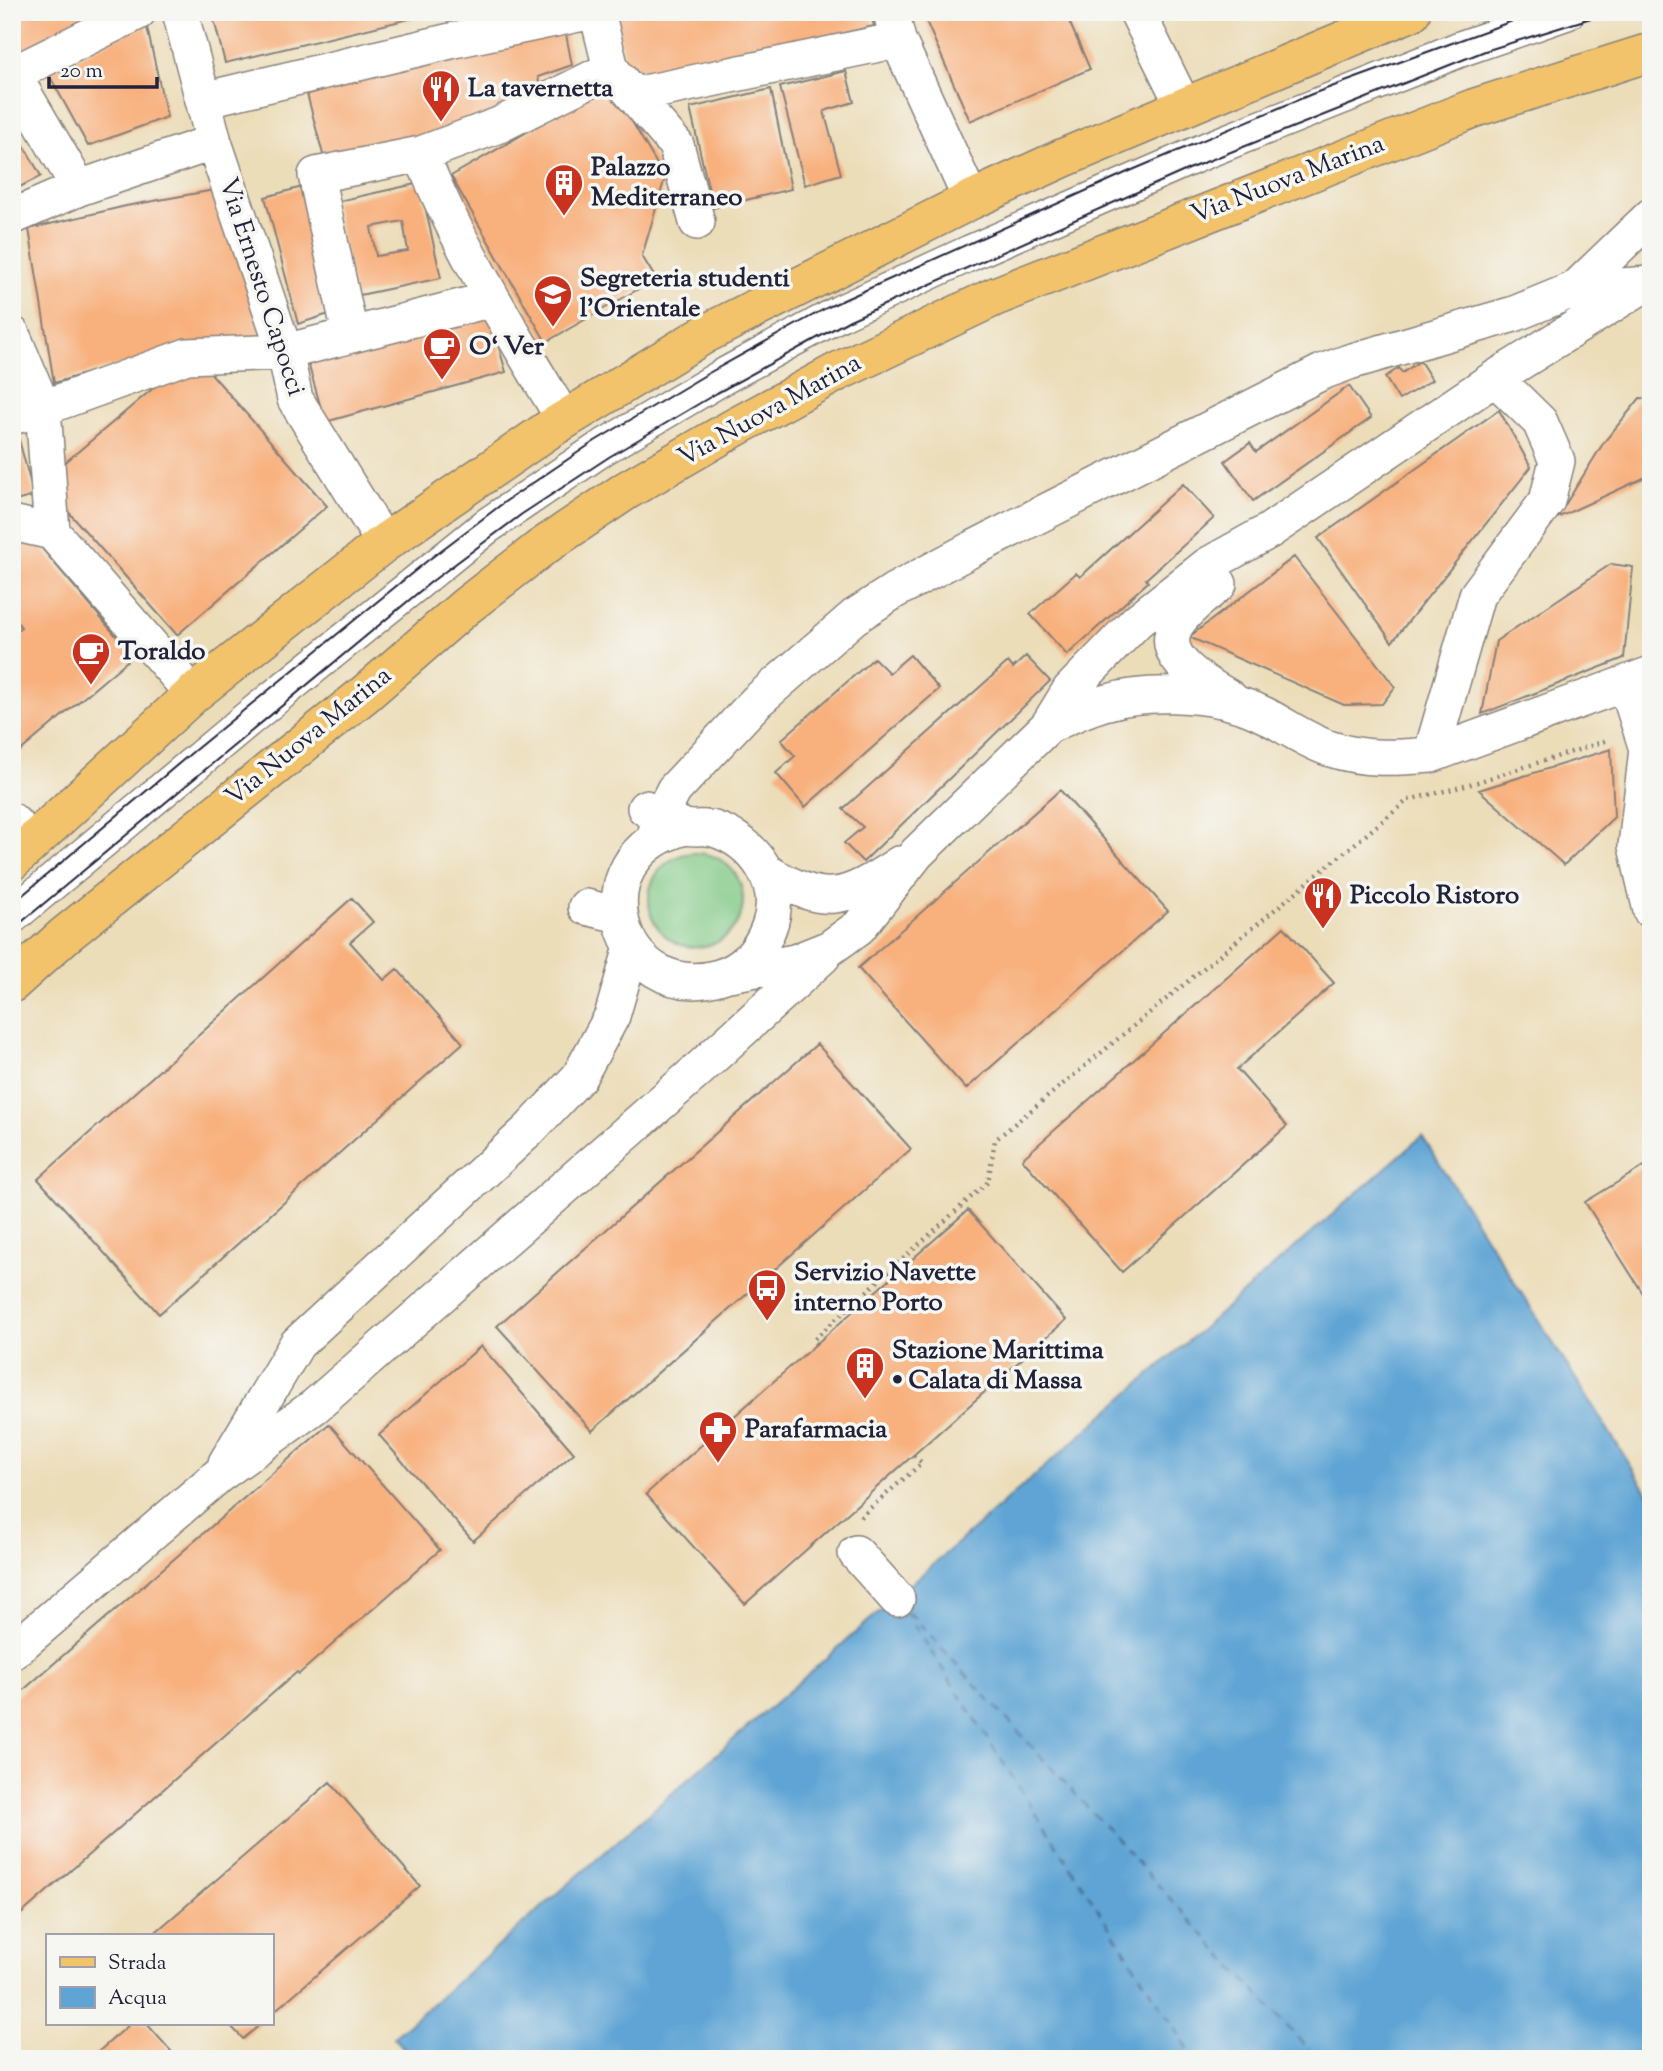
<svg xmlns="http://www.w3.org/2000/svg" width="1663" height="2071" font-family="'Sorts Mill Goudy',serif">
<rect width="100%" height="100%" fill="#f6f6f2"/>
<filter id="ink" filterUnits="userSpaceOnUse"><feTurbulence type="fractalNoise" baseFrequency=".0143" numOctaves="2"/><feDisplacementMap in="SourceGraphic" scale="14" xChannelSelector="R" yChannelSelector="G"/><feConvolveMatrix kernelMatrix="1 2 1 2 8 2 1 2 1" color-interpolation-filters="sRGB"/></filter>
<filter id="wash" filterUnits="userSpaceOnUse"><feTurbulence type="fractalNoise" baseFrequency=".00686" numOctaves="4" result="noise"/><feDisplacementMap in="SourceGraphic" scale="28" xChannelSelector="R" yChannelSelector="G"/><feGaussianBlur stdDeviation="1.57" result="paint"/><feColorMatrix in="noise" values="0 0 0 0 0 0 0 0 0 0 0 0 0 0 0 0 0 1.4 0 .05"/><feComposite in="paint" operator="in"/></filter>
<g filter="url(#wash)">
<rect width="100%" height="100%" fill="#ecddb9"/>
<path fill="#81c986" stroke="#527660" stroke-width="2" d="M649 900a47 47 0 1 1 94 0a47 47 0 1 1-94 0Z"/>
<path fill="#5ea4d4" stroke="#406388" stroke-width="2" d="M1422,1136L1651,1498V2059H413L394,2037Z"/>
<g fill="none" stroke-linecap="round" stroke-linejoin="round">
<path stroke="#3a5678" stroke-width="2" stroke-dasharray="9 7" stroke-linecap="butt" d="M905,1611L1195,2059
M909,1612L1317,2059"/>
</g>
<g id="blocks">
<path fill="#f8b07d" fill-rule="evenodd" d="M12,12H106L19,56L12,42Z
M212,12H434V13L225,63Z
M463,12H519L465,24Z
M626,12H870L874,26L630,82L615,15Z
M922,12H1065L1090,69L970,121Z
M146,23L167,117L88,146L48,73Z
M565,29L572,65L538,77L542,96L413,141L325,162L307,94Z
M846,71L854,102L824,111L841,174L805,185L780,87Z
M610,84L665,178L642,256L656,279L546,342L451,176Z
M771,89L791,189L713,208L690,108Z
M12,124L41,176L12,191Z
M420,183L441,278L355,296L334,202ZM403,221L408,251L376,256L371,227Z
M306,186L332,313L298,324L265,197Z
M220,189L261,336L101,369L54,383L29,229L126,206Z
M489,313L506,372L325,422L308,363Z
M1420,361L1432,380L1399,400L1385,377L1399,368L1402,373Z
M201,362L327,506L177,635L64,507L61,466L182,364Z
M1349,386L1371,418L1253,501L1225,461L1250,443L1256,452Z
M1640,398L1651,399L1648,476L1557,518L1604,442Z
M1499,410L1531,467L1392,642L1318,538Z
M18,436L34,496L12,502V438Z
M1183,484L1214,518L1146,579L1148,582L1067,655L1030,614L1076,573L1080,577Z
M24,527L133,656L12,758V635L21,627L12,616V537Z
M1294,557L1395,687L1382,704L1344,705L1189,637Z
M1611,564L1633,567L1624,658L1482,714L1496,641Z
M910,655L939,689L805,807L776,773L795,756L781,740L874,658L889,673Z
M1026,656L1050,681L863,862L844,843L863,827L843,809L1008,662L1013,668Z
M1611,749L1614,817L1564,865L1479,790Z
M1060,790L1168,911L966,1089L858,968Z
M352,898L373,922L350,942L384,980L397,969L463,1043L159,1314L38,1179Z
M1284,927L1334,983L1237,1069L1287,1126L1122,1272L1022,1159Z
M817,1044L911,1149L592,1431L497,1326Z
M1651,1162V1306L1585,1202Z
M968,1210L1066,1320L745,1604L646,1494Z
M481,1346L574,1453L473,1541L379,1435Z
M329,1424L440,1550L299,1674L297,1672L12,1922V1700Z
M330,1782L420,1886L271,2014V1936H151Z
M130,2024H147L178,2059H90Z
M229,2024H261L243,2039Z"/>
</g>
</g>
<g filter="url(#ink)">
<use href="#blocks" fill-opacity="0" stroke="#87807a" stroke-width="2"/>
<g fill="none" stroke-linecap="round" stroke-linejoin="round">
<g stroke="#87807a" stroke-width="38">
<path id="minor" d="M180,12L214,142L285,352L295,399L384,543
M597,12L611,69
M891,12L898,40L971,200
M1137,12L1184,107
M12,73L79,188
M13,74L138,12
M635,95L898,40
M203,100L459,39L588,12
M421,154C459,248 513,334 565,421
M12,217L79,188L214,142
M1575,289L1651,216
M12,334L43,408L52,532L193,694
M350,334L316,175L421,154L499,125L611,69L676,145L697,222
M12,417L43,408L187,356L285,352L492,299
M12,523L52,532
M1219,584C1205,596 1184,610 1175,627C1158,659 1208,685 1230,698
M1626,684L1647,749L1636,846L1651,911
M1048,726C1068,717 1087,707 1108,702C1145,691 1203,693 1240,705C1272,714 1299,739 1331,749C1364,760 1397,758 1431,755L1651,674
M1431,755L1477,595L1547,501L1557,461L1540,422L1495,378
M645,808C657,814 670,821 683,826C692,830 704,826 714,829C755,842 785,884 769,927C760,951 744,970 719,977C618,1006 573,856 685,827
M12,821L33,842
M654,839L661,815L674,790L757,701L854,617L894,591L972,549L1322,372L1349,362L1514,314L1575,289L1651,284
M767,872C826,907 843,901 899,864
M586,907L619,915
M12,916L249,718L487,526L602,448L726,375L840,313L970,253L1207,150L1463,48L1567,12
M729,974L795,962L830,948L859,927L917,853L1048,726L1070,690L1137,621L1208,565L1269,531L1495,378L1642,286
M226,1463L297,1344L529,1130L579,1077L612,1016L632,947
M856,1553L897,1599
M12,1652L219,1475L315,1406L696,1072L823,956"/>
</g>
<g stroke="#87807a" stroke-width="41">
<path id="major" d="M12,861L193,694L384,543L548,430L705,334L971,200L1063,158L1411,12
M12,983L64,936L365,694L465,607L541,548L627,490L732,429L837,372L994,297L1474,108L1651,52"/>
</g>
<path stroke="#87807a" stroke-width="4.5" stroke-dasharray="2 5" stroke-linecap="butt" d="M816,1344L813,1340L988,1182L995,1140L1408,800L1465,786L1609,740
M860,1517L922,1463L913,1455"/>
<use href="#minor" stroke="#fff" stroke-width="35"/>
<use href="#major" stroke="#f2c36a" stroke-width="38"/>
<path stroke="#22223b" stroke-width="2" d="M12,904L195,750L427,561L506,501L595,441L707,374L828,307L1130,171L1312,94L1537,12
M12,930L431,582L522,514L609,457L717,393L850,320L1198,165L1485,51L1610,12"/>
</g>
</g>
<defs>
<g id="restaurant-pin" transform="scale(2.0125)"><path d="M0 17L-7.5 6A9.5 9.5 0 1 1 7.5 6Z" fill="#c8321e" stroke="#f6f6f2"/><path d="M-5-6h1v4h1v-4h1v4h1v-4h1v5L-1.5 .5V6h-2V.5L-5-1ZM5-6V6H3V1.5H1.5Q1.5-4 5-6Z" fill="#fff"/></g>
<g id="building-pin" transform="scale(2.0125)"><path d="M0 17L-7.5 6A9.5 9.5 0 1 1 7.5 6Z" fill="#c8321e" stroke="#f6f6f2"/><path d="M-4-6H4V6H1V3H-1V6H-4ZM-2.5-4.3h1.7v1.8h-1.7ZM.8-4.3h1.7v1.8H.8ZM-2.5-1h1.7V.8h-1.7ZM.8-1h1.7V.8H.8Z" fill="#fff"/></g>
<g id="university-pin" transform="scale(2.0125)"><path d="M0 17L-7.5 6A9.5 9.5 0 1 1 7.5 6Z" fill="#c8321e" stroke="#f6f6f2"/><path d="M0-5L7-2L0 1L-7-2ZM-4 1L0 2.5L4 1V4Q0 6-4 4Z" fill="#fff"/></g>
<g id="cafe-pin" transform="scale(2.0125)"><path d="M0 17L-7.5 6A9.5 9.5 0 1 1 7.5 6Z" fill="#c8321e" stroke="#f6f6f2"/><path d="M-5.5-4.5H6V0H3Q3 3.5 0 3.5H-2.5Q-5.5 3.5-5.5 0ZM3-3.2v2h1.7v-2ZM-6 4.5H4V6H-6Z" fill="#fff"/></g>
<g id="bus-pin" transform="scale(2.0125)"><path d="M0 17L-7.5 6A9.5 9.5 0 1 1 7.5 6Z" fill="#c8321e" stroke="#f6f6f2"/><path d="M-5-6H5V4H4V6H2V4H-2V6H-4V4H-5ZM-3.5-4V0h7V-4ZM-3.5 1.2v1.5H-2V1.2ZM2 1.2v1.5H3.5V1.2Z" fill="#fff"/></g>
<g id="pharmacy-pin" transform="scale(2.0125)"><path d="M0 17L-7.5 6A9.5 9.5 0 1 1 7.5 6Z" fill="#c8321e" stroke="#f6f6f2"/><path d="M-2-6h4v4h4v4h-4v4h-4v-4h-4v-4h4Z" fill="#fff"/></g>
</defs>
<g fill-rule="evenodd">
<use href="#restaurant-pin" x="441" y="89"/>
<use href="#building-pin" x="564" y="183"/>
<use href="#university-pin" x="553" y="294"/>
<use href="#cafe-pin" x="442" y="347"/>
<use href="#cafe-pin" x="91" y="652"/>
<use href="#restaurant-pin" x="1323" y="896"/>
<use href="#bus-pin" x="767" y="1288"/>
<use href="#building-pin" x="865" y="1366"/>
<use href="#pharmacy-pin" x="718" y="1430"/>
</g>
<g text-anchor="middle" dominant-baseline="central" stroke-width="7" stroke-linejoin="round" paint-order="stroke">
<g font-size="26" font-weight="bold" fill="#22223b" stroke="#f6f6f2" text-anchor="start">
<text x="468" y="89">La tavernetta</text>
<text x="591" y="168">Palazzo<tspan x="591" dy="30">Mediterraneo</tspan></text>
<text x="580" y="279">Segreteria studenti<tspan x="580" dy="30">l'Orientale</tspan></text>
<text x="469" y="347">O‘ Ver</text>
<text x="118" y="652">Toraldo</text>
<text x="1350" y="896">Piccolo Ristoro</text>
<text x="794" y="1273">Servizio Navette<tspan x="794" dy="30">interno Porto</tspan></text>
<text x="892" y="1351">Stazione Marittima<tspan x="892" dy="30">• Calata di Massa</tspan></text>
<text x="745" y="1430">Parafarmacia</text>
</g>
<g font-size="26" fill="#22223b" stroke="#f6f6f2">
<text transform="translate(1288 180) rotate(-21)">Via Nuova Marina</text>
<text transform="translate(261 287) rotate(72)">Via Ernesto Capocci</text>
<text transform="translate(770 411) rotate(-29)">Via Nuova Marina</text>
<text transform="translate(309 737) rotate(-39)">Via Nuova Marina</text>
</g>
</g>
<rect width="1663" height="2071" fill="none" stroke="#f6f6f2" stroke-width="42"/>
<rect x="46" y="1934" width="228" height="91" fill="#f6f6f2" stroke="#a1a1a9" stroke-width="2"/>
<rect x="60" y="1957" width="35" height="10" fill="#f2c36a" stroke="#a1a1a9" stroke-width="2"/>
<text x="108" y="1969" font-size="21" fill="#22223b">Strada</text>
<rect x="60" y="1987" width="35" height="21" fill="#5ea4d4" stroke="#a1a1a9" stroke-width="2"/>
<text x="108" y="2004" font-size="21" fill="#22223b">Acqua</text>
<path d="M49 77v10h108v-10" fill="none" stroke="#22223b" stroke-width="3.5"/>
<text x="60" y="77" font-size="21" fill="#22223b" stroke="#f6f6f2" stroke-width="5" paint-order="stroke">20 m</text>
</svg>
